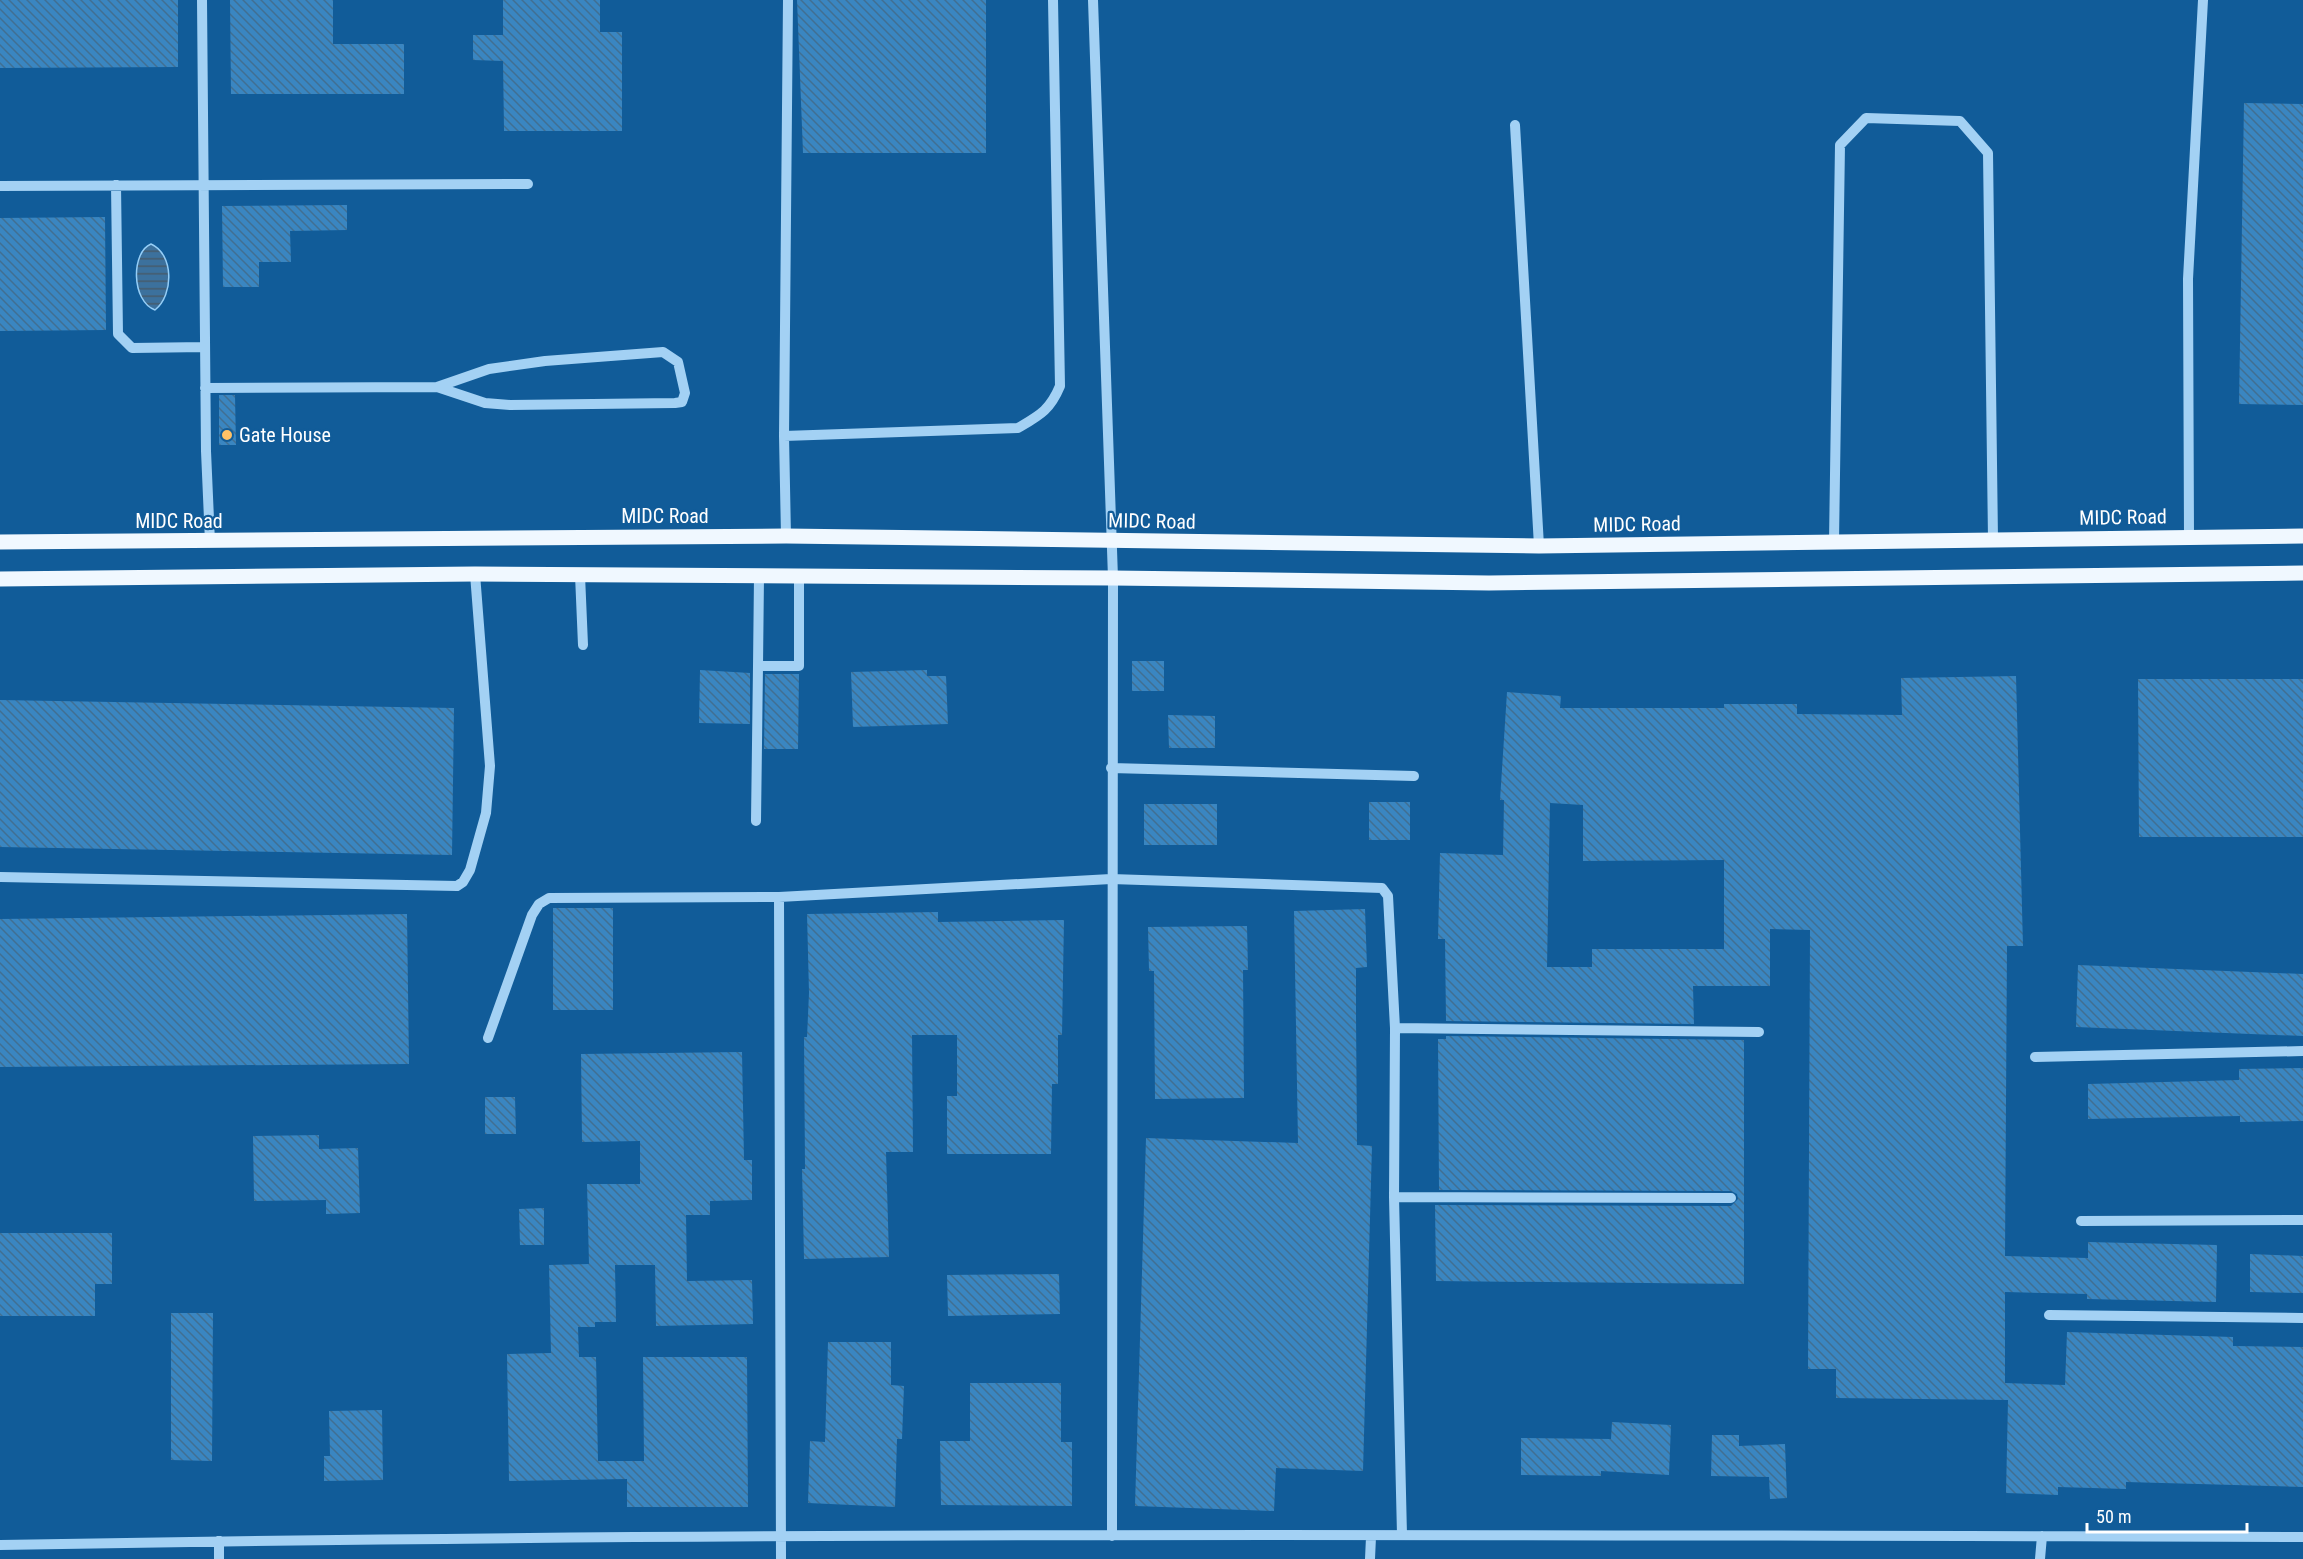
<svg xmlns="http://www.w3.org/2000/svg" width="2303" height="1559" font-family="'Roboto Condensed',sans-serif">
<defs>
<pattern id="water-rules" width="6" height="5" patternUnits="userSpaceOnUse" patternTransform="scale(1.5)"><rect width="6" height="5" fill="#3c719d"/><path d="M0 2.5h6" fill="none" stroke="#465b6c"/></pattern>
<pattern id="building-back-hatch" width="6" height="6" patternUnits="userSpaceOnUse" patternTransform="scale(1.5)"><rect width="6" height="6" fill="#3a86c1"/><path d="M-1 5l2 2M0 0l6 6M5-1l2 2" fill="none" stroke="#416f92"/></pattern>
</defs>
<rect width="100%" height="100%" fill="#115c99"/>
<path fill="url(#water-rules)" stroke="#95cef7" stroke-width="1.5" d="M151,244C174,254 174,295 155,310C131,301 131,252 151,244Z"/>
<path fill="url(#building-back-hatch)" fill-rule="evenodd" d="M0,0H178V67L0,68Z
M230,0H333V44H404V94H231Z
M503,0H600V32H622V131H504L503,61L473,60V35H503Z
M797,0H986V153H803Z
M2244,103L2303,104V405L2239,404Z
M347,205V230L290,231L291,262H259V287H223L222,206Z
M105,217L106,330L0,331V218Z
M219,395H235L236,445H219Z
M1132,661H1164V691H1132Z
M700,670L750,673V724L699,723Z
M927,670V676H946L948,724L853,727L851,672Z
M765,674H799L798,749H764Z
M2016,676L2023,946H2007L2005,1256L2088,1258V1242L2217,1245L2216,1302L2087,1299V1294L2005,1292V1383L2065,1385L2067,1332L2233,1337V1346L2303,1347V1487L2126,1482V1489L2058,1487V1495L2006,1493L2008,1400L1836,1398V1369H1808L1810,930L1770,929V986H1693L1694,1024L1446,1021L1445,939H1438L1440,853L1503,855L1504,800H1500L1507,692L1561,696L1560,708H1724V704H1797V714L1902,715L1901,678ZM1550,803L1583,805V861L1724,860V949H1592V967H1547Z
M2138,679H2303V837H2139Z
M0,700L454,708L452,855L0,847Z
M1168,715L1215,716V748H1169Z
M1369,802H1410V840H1369Z
M1144,804H1217V845H1144Z
M553,908H613V1010H553Z
M1365,909L1367,967L1356,968V1014L1357,1145L1372,1146L1363,1471L1276,1468L1274,1511L1135,1506L1146,1138L1298,1143L1294,911Z
M938,912V922L1064,920L1062,1035H1058V1084H1052L1051,1154H947V1096H957V1035H912L913,1152H886L889,1257L804,1259L802,1169H805L804,1037H807L809,993L807,914Z
M407,914L409,1064L0,1067V919Z
M1247,926L1248,970H1243L1244,1098L1155,1099L1154,971H1149L1148,927Z
M2078,965L2303,974V1036L2076,1027Z
M1446,1036L1744,1040V1284L1436,1281L1435,1205L1731,1206L1738,1199L1737,1194L1731,1191L1439,1190L1438,1039H1446Z
M742,1052L744,1160H752V1200L710,1201V1215H686L687,1281L752,1280L753,1324L656,1326L655,1265H615L616,1322H595V1327H578L579,1357H596L598,1461H644L643,1357H747L748,1507H627V1479L509,1481L507,1354L551,1353L549,1265L589,1264L587,1184H640V1141L582,1142L581,1054Z
M2303,1068V1121L2240,1122V1116L2088,1119V1084L2239,1080V1069Z
M485,1097H515L516,1134H485Z
M319,1135V1149L358,1148L360,1213L326,1214V1200L254,1201L253,1136Z
M544,1208V1245H520L519,1209Z
M0,1233H112V1284H95V1316H0Z
M2250,1254L2303,1256V1293L2250,1292Z
M1059,1274L1060,1314L948,1316L947,1275Z
M171,1313H213L212,1461L171,1460Z
M828,1342H891V1385L904,1386L902,1439H897L895,1507L808,1503L810,1441L825,1442Z
M970,1383H1061V1442H1072V1506L941,1505L940,1441H970Z
M382,1410L383,1480L324,1481V1456H330L329,1411Z
M1612,1422L1671,1425L1669,1475L1601,1471V1476L1521,1475V1438L1611,1439Z
M1712,1435H1739V1446L1785,1444L1787,1498L1770,1499L1769,1477L1711,1476Z"/>
<g fill="none" stroke-linecap="round" stroke-linejoin="round">
<path stroke="#a3d1f4" stroke-width="10" d="M202,0L206,451L210,542
M1093,0L1113,578L1112,1536
M1515,125L1539,546
M116,185L118,334L132,348L205,347
M0,186L528,184
M205,388L437,387L485,403L510,405L675,403L682,402L685,393L678,362L663,352L545,361L489,369L437,387
M784,436L788,0
M786,536L784,436L1018,428C1040,415 1050,410 1060,386L1053,0
M2189,537L2188,279L2203,0
M1834,541L1840,145L1866,118L1960,121L1988,153L1993,540
M580,575L583,645
M759,576L758,666H799V576
M1111,768L1414,776
M756,821L758,666
M0,877L457,886L463,882L470,870L486,813L490,766L475,574
M779,897L781,1559
M1395,1028L1759,1032
M488,1038L532,915L539,904L549,898L779,897L1111,879L1382,888L1388,896L1395,1028L1394,1197L1402,1535
M2035,1057L2303,1051
M1394,1197L1731,1198
M2081,1221L2303,1220
M2049,1315L2303,1318
M0,1545C767,1531 1535,1535 2303,1537
M219,1559V1541
M1370,1559L1371,1537
M2040,1559L2042,1536"/>
<path stroke="#f0f8ff" stroke-width="15" d="M0,542L786,536L1539,546L2303,536
M0,579L475,574L1113,578L1489,583L2303,573"/>
</g>
<circle fill="#ffc166" stroke="#115c99" stroke-width="2" cx="227" cy="435" r="6"/>
<g text-anchor="middle" dominant-baseline="central" stroke-width="4.5" stroke-linejoin="round" paint-order="stroke">
<g font-size="20" fill="#fff" stroke="#115c99" text-anchor="start">
<text x="239" y="435">Gate House</text>
</g>
<g font-size="20" fill="#fff" stroke="#115c99">
<text x="665" y="516">MIDC Road</text>
<text transform="translate(2123 517) rotate(-1)">MIDC Road</text>
<text x="179" y="521">MIDC Road</text>
<text transform="translate(1152 521) rotate(1)">MIDC Road</text>
<text transform="translate(1637 524) rotate(-1)">MIDC Road</text>
</g>
</g>
<path d="M2087 1523v9h160v-9" fill="none" stroke="#ffffff" stroke-width="3"/>
<text x="2096" y="1523" font-size="18" fill="#ffffff" stroke="#115c99" stroke-width="4.5" paint-order="stroke">50 m</text>
</svg>
